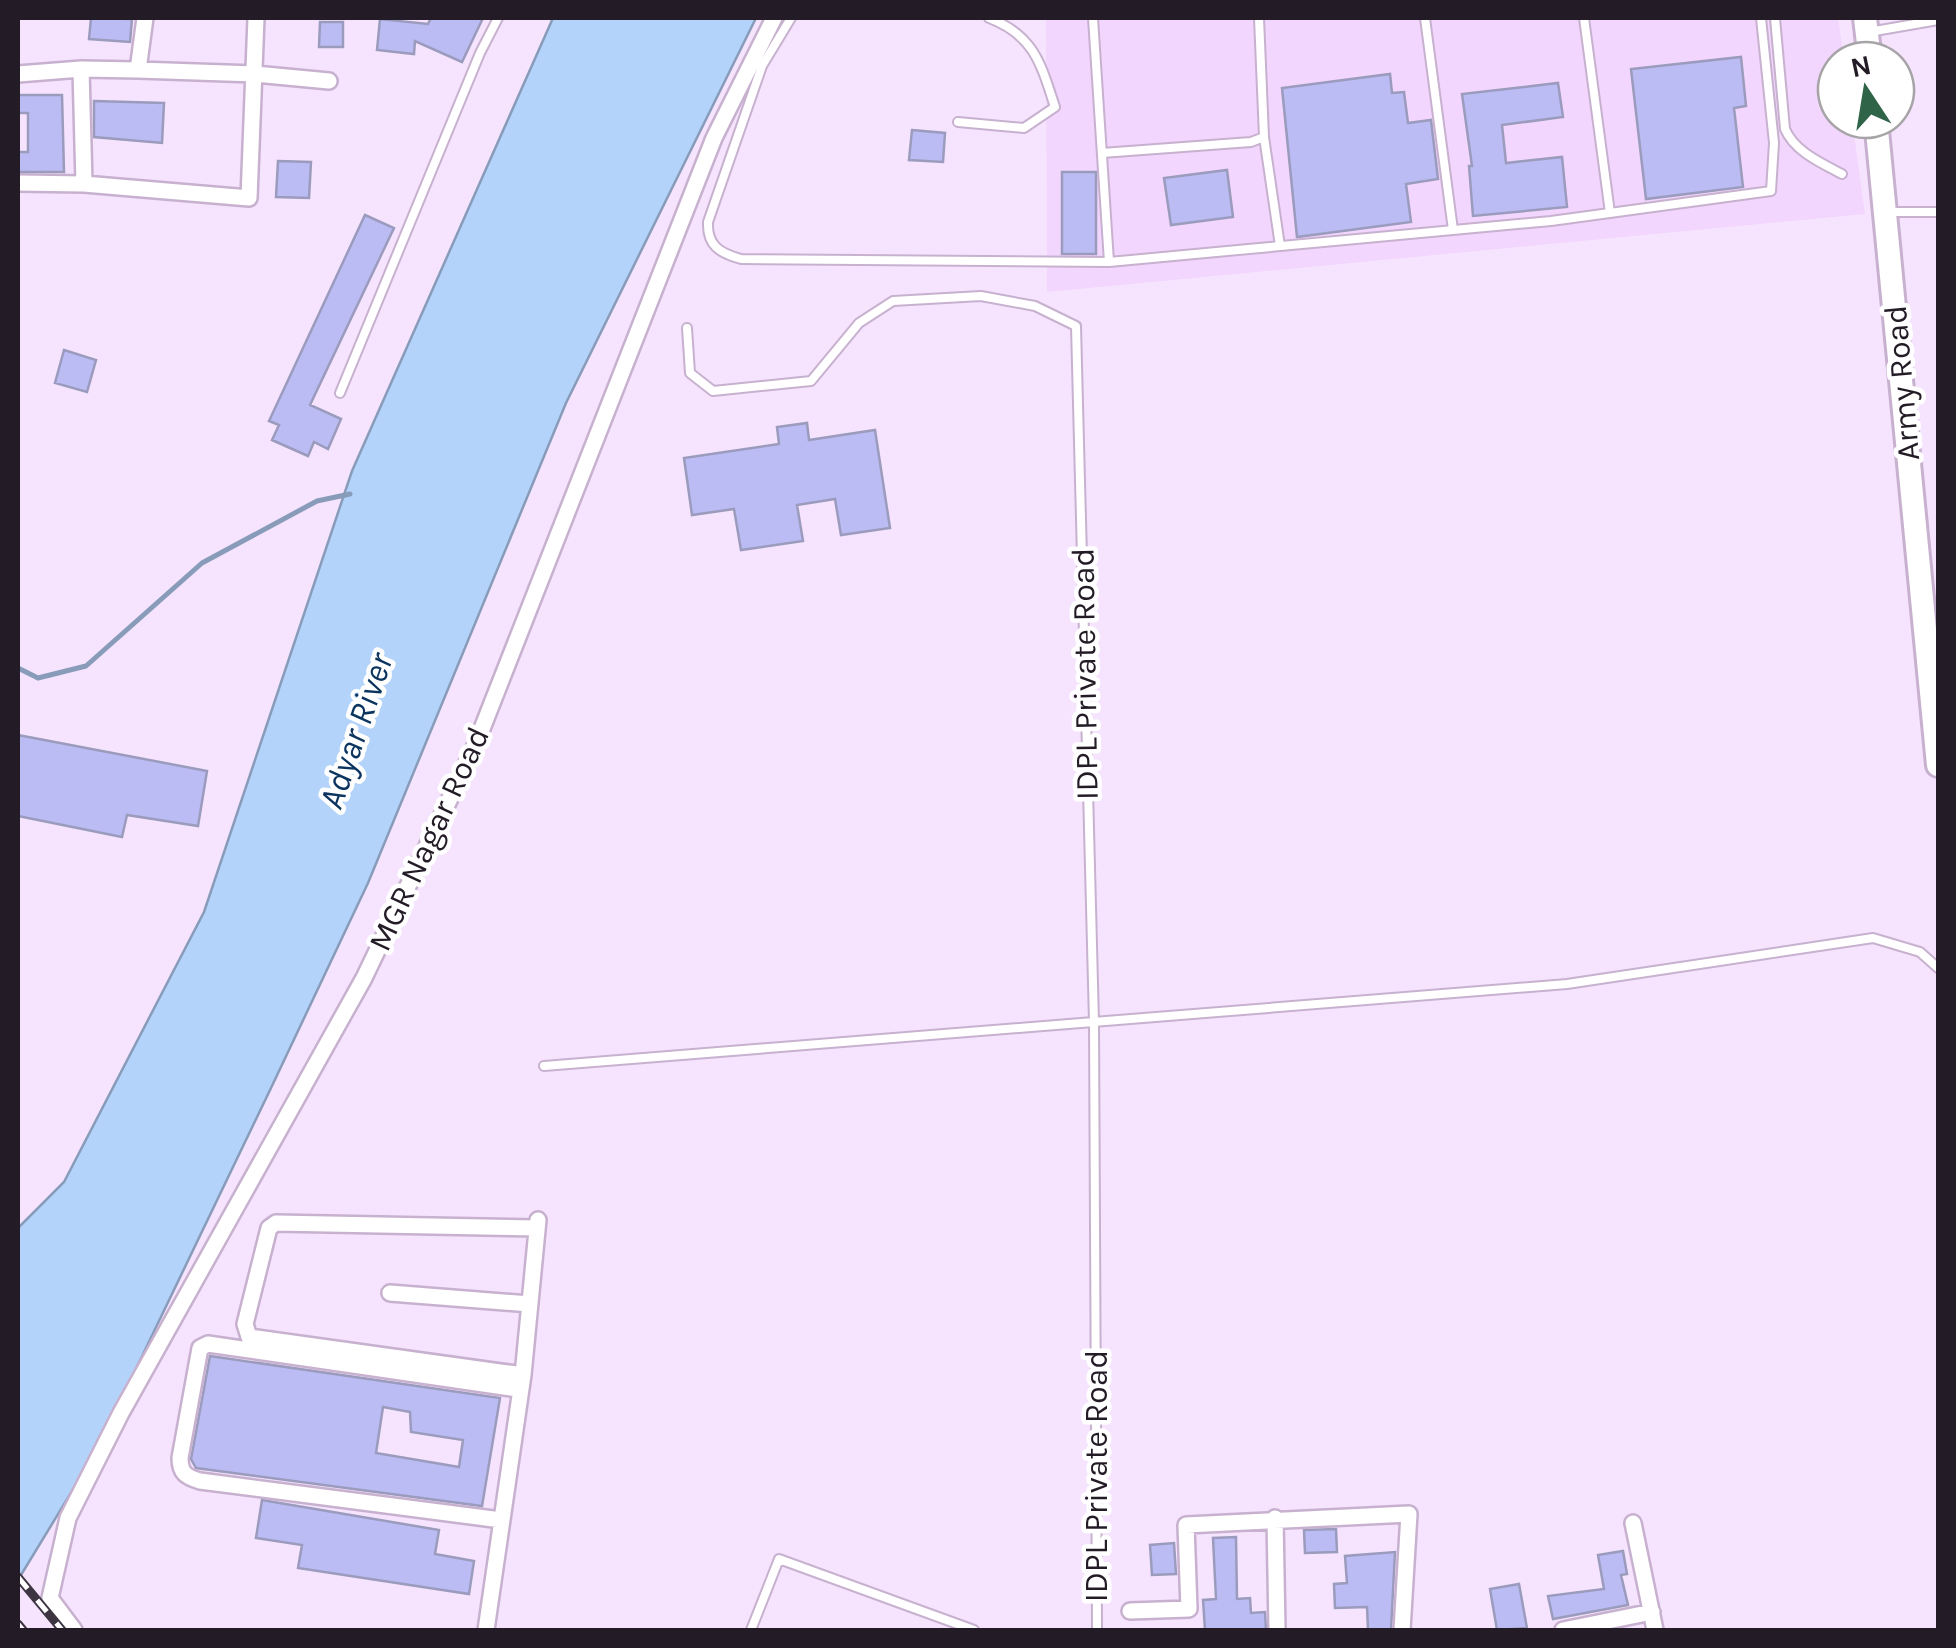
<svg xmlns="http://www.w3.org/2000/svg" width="1956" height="1648" font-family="Karla,sans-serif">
<rect width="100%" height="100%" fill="#f6e4fe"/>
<path fill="#f2d6fd" d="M1046,18H1838L1844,60H1836V120H1852L1865,214L1047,292Z"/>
<path fill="#b3d3fa" stroke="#889cba" stroke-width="2.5" d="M553,18H756L566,403L368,883L271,1088L97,1450L18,1580V1228L64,1182L204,912L352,471Z"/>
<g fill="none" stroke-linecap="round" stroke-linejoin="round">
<path stroke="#889cba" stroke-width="5" d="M18,668L38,678L86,666L202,563L317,501L350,494"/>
</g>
<path fill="#bcbcf5" stroke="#9b9bbd" stroke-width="2.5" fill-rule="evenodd" d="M91,18L132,19L130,42L89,39Z
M431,18H483L462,62L415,41L414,54L377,50L380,19L428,24Z
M320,22H343V47H319Z
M1741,57L1746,106L1734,108L1743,187L1646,199L1631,69Z
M1390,74L1392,93L1404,92L1408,123L1431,120L1438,179L1406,184L1411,222L1297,237L1282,88Z
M1558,83L1563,117L1502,125L1506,163L1562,157L1567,207L1473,216L1469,166H1472L1462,94Z
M18,95H62L64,172H18V152H28V113H18Z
M94,101L164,103L162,143L94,137Z
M912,130L945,133L943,162L909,160Z
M278,161L311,162L309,198L276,197Z
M1227,170L1233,217L1171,225L1164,178Z
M1062,172H1096V254H1062Z
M365,215L394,228L310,405L341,419L328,449L314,442L308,456L272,440L279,425L269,421Z
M64,350L96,360L87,392L55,383Z
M807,423L809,440L875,430L890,528L841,535L835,499L797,505L803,541L741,550L734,509L692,515L684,458L779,444L777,427Z
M18,735L207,771L198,826L127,815L122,837L18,816Z
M210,1356L500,1398L482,1506L196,1468L191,1459ZM383,1407L410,1412L411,1432L463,1440L459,1467L376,1453Z
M262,1500L439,1530L435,1554L474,1561L469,1594L298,1568L302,1545L256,1538Z
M1336,1529L1337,1552L1305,1553L1304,1530Z
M1236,1537L1237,1599L1250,1598L1251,1613L1265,1612L1266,1630H1205L1203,1600L1216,1599L1213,1538Z
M1174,1543L1176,1574L1152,1575L1150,1545Z
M1623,1551L1627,1574L1621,1575L1628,1605L1553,1619L1548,1596L1604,1589L1598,1555Z
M1395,1552L1391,1630H1368L1367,1607L1335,1608L1334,1584L1347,1583L1345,1556Z
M1519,1584L1527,1628L1497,1630L1490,1589Z"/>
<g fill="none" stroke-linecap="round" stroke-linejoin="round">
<g stroke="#c7b1cf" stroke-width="12">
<path id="lane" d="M791,18L762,66L708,222C707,245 719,253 741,259L1109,262
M1093,18L1109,262L1551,221L1771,191L1774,143L1761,18
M1425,18L1453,230
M1584,18L1610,213
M1775,18L1785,129C1794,151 1821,163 1842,174
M1869,32L1938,20
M958,122L1024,128L1055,107C1041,64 1034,35 989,18
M1264,137L1280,246
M1102,153L1251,142L1264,137L1259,18
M1890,212H1938
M687,328L690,373L713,391L811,381L859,323L893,301L981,296L1035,306L1076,326L1094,1022L1097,1630
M340,393L480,53L498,18
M544,1066L1567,984L1873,938L1920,952L1938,968
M751,1630L779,1559L974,1630"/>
</g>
<g stroke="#c7b1cf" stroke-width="20">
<path id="street" d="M145,18L138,70L255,74L329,81
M81,69L84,184
M18,74L81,69L138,70
M18,183L84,184L249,198L256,18
M390,1293L530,1304
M523,1375L249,1337L245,1324L269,1228L276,1223L537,1228
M1275,1518L1277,1630
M501,1520L200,1481C186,1477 180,1473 180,1458L200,1348L208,1344L518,1389
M1633,1523L1655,1630
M1130,1611L1189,1609L1186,1525L1409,1514L1402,1630
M74,1630L50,1598L68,1518L121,1413L364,978L476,744L714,138L774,18
M486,1630L523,1375L538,1220
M1563,1630L1652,1612"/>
</g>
<g stroke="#c7b1cf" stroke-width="28">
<path id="secondary" d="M1865,18L1870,60
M1876,120L1938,765"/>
</g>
<use href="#lane" stroke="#fff" stroke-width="8"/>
<use href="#street" stroke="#fff" stroke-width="15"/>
<use href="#secondary" stroke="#fff" stroke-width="22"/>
<g stroke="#3e3542" stroke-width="9">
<path id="rail" d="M18,1577L62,1630
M18,1624L23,1630"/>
</g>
<use href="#rail" stroke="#fff" stroke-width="5" stroke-dasharray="15" stroke-linecap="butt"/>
</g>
<g text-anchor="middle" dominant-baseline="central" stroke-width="9" stroke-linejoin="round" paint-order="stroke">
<g font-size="32" fill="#231b26" stroke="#fff">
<text transform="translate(1902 383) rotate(-95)">Army Road</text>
<text transform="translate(1085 674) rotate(-91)">IDPL Private Road</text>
<text transform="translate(429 839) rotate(-65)">MGR Nagar Road</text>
<text transform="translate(1096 1476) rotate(-90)">IDPL Private Road</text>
</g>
<g font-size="35" font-style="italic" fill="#0b345f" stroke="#fff">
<text transform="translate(356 731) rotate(-71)">Adyar River</text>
</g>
</g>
<rect width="1956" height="1648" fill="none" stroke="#231b26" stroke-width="40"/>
<g transform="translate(1866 90) rotate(348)"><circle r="48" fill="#ffffff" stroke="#a7a4a8" stroke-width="2.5"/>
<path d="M0-8L18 38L0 25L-18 38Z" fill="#2f6449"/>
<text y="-15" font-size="28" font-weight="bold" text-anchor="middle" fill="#231b26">N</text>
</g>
</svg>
